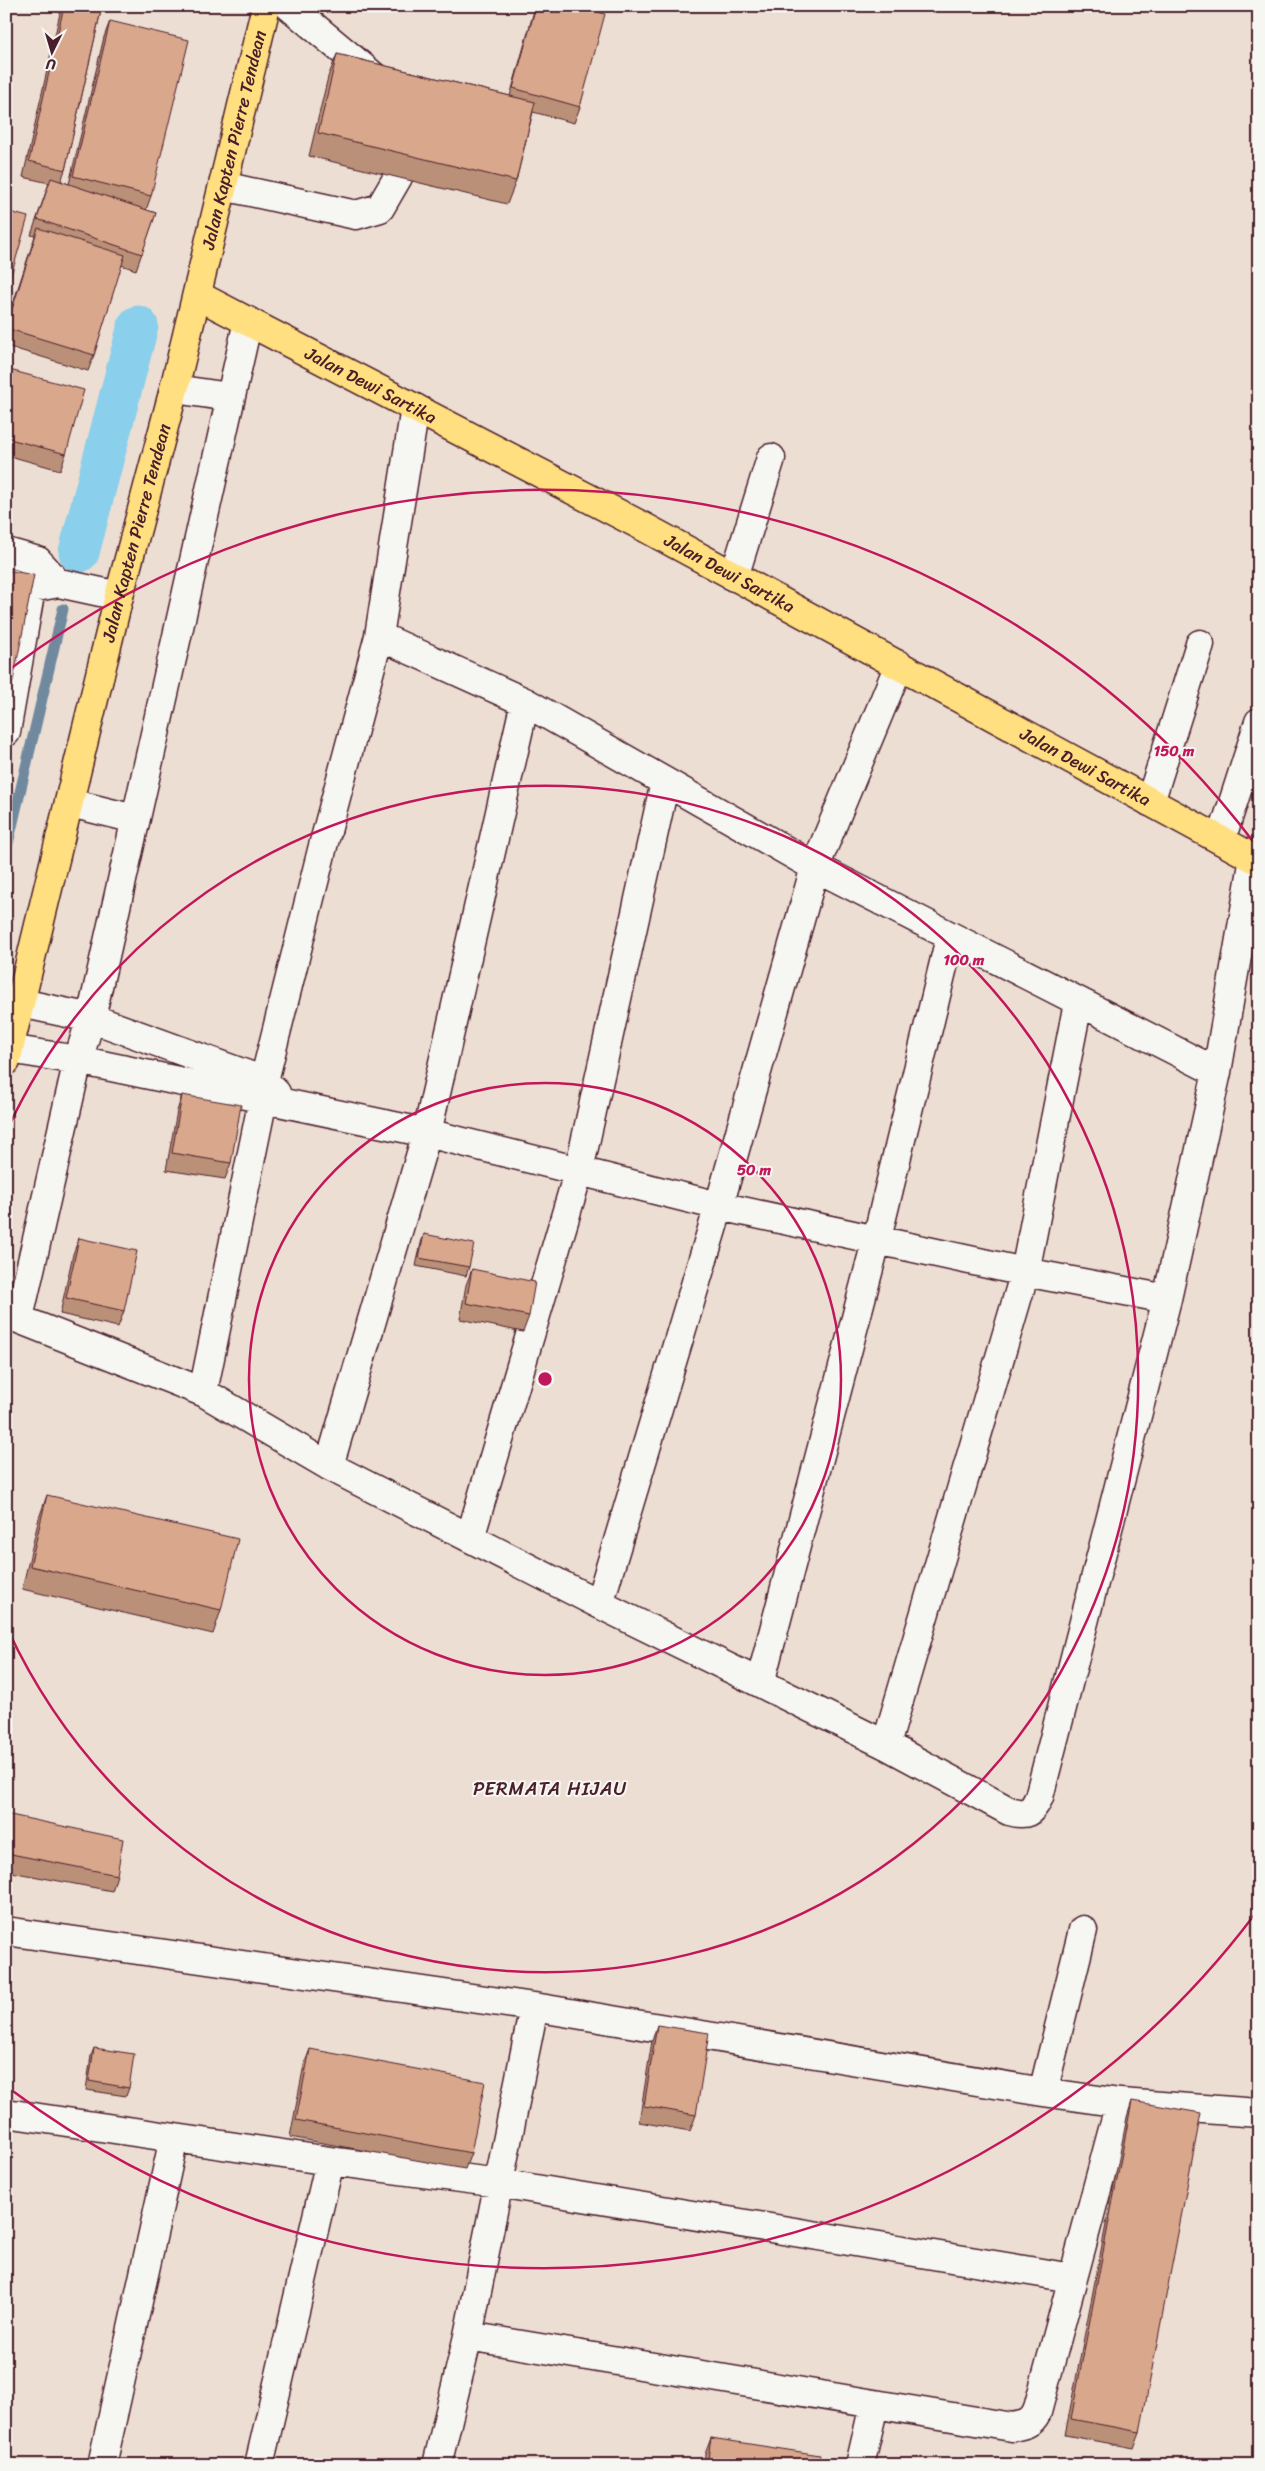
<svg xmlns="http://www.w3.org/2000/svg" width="1265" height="2471" font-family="Sriracha,sans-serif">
<rect width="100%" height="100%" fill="#edded3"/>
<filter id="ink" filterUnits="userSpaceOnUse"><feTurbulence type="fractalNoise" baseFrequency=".02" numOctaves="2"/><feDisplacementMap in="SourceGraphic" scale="10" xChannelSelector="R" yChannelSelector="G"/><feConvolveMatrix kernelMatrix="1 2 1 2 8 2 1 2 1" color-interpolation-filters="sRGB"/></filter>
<g filter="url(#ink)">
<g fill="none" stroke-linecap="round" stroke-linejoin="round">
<path stroke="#70899e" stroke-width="11" d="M6,852L63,609"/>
<path stroke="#8acfeb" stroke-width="41" d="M79,552L138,326"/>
<g stroke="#4a1f2b" stroke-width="31">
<path id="minor" d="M289,6L378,80
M223,186L356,215L380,208L398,177
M174,389L230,397
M6,552L38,561L51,575
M734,577L771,458
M6,582L31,588L59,583L119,596
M379,636L525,702L815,867L1217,1072
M6,732L31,588L38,561
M1150,802L1200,644
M70,803L135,819
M1221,840L1259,722
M21,1003L91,1018L264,1081L276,1093
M9,1049L78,1060L427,1133L719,1206L1025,1272L1167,1299
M6,1314L203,1392L329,1466L599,1604L886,1745L1009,1811C1026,1816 1032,1813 1039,1797L1167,1299L1217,1072L1254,858
M19,1318L78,1060L91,1018L248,321
M203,1392L263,1099L264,1081L323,846L379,636L415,408
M329,1466L427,1133L525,702
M470,1538L579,1170L665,782
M599,1604L719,1206L815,867L899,665
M760,1683L877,1238L950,938
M886,1745L1025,1272L1078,1003
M6,1931L534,2007L1043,2092L1120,2103L1037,2412C1031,2424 1024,2425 1012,2427L468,2336
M1043,2092L1083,1930
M1120,2103L1259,2113
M6,2113L330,2161L499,2183L1072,2278
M102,2465L174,2138
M259,2465L330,2161
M437,2465L468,2336L534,2007
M860,2465L874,2405"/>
</g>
<g stroke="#4a1f2b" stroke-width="31">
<g id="major">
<path id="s1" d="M197,295L644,527L1259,861"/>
<path id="s2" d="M6,1061L119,596L174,389L266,6"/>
</g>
</g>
<use href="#minor" stroke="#f6f6f2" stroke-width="28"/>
<use href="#major" stroke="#ffdf80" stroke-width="28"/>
</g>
<path fill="#bb9078" stroke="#4a1f2b" d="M62,6H102L65,170L61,181L69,184L104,37L110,21L151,196L146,210L156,213L136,270L121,265L94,355L88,371L6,346V325L35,236L31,235L49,183L23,177L60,13Z
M534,6H605L602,13L580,107L574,123L533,112L516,181L507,204L309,156L328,77L337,54L510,96L535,7Z
M6,369L66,454L60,470L6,455Z
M182,1095L231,1163L225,1179L166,1170L177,1111Z
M424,1234L469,1267L466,1276L416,1266L421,1243Z
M79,1238L124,1311L118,1327L60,1314L73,1254Z
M472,1269L529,1316L523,1332L460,1319L466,1285Z
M47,1495L221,1610L213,1634L22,1589L39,1518Z
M6,1814L117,1875L112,1891L6,1871Z
M657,2025L696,2115L690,2131L639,2122L652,2041Z
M94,2048L129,2088L126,2096L86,2090L91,2056Z
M310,2049L471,2153L465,2169L290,2137L304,2065Z
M1132,2101L1140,2432L1134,2448L1065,2435L1127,2117Z
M711,2438L818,2465H704L705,2454Z"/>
<path fill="#d9a78c" stroke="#4a1f2b" d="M64,6H102L65,170L29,161Z
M536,6H579L605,14L580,107L513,88Z
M110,21L189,40L151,196L73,176Z
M337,54L535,102L516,181L318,133Z
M51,178L156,213L142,254L37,219Z
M6,211L28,217L6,293Z
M38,228L125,255L94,355L6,328Z
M6,369L84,390L66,454L6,438Z
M6,570L34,575L6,716Z
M182,1095L241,1105L231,1163L172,1153Z
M424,1234L474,1244L469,1267L419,1258Z
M79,1238L137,1251L124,1311L66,1298Z
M472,1269L535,1282L529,1316L466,1303Z
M47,1495L238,1539L221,1610L30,1566Z
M6,1814L123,1839L117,1875L6,1853Z
M657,2025L709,2033L696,2115L644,2106Z
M94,2048L134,2054L129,2088L89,2081Z
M310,2049L485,2082L471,2153L296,2120Z
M1132,2101L1201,2113L1140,2432L1071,2419Z
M711,2438L820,2455L818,2465H707Z"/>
</g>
<g fill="none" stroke="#c2185b" stroke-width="2.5">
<circle cx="545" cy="1379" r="296"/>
<path d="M8 1128A593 593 0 1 1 8 1630"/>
<path d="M1255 1914A889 889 0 0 1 10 2089M10 669A889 889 0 0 1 1255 844"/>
</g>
<g text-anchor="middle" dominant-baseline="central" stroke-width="4" stroke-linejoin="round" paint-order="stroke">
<g font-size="18" fill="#4a1f2b" stroke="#f6f6f2">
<text stroke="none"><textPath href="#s2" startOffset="949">Jalan Kapten Pierre Tendean</textPath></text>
<text stroke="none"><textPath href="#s1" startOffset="196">Jalan Dewi Sartika</textPath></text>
<text stroke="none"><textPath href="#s2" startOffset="544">Jalan Kapten Pierre Tendean</textPath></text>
<text stroke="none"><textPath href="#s1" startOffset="601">Jalan Dewi Sartika</textPath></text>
<text stroke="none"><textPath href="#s1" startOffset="1006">Jalan Dewi Sartika</textPath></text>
</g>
<g font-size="19" letter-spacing="1" fill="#4a1f2b" stroke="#f6f6f2">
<text x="550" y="1788">PERMATA HIJAU</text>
</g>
</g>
<circle cx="545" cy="1379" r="8" fill="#c2185b" stroke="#f6f6f2" stroke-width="2.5"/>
<g font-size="15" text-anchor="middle" font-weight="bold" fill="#c2185b" stroke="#f6f6f2" stroke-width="4" stroke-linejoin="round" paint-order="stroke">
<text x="1174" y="756">150 m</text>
<text x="964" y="965">100 m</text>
<text x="754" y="1175">50 m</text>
</g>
<rect width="1265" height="2471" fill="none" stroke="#f6f6f2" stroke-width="25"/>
<rect x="12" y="12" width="1240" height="2446" fill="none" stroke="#4a1f2b" stroke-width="2" filter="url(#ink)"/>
<g transform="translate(52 52) rotate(185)" stroke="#f6f6f2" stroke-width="4" paint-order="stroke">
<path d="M0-4L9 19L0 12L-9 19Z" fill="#4a1f2b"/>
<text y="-8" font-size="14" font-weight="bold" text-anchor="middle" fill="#4a1f2b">U</text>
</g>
</svg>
